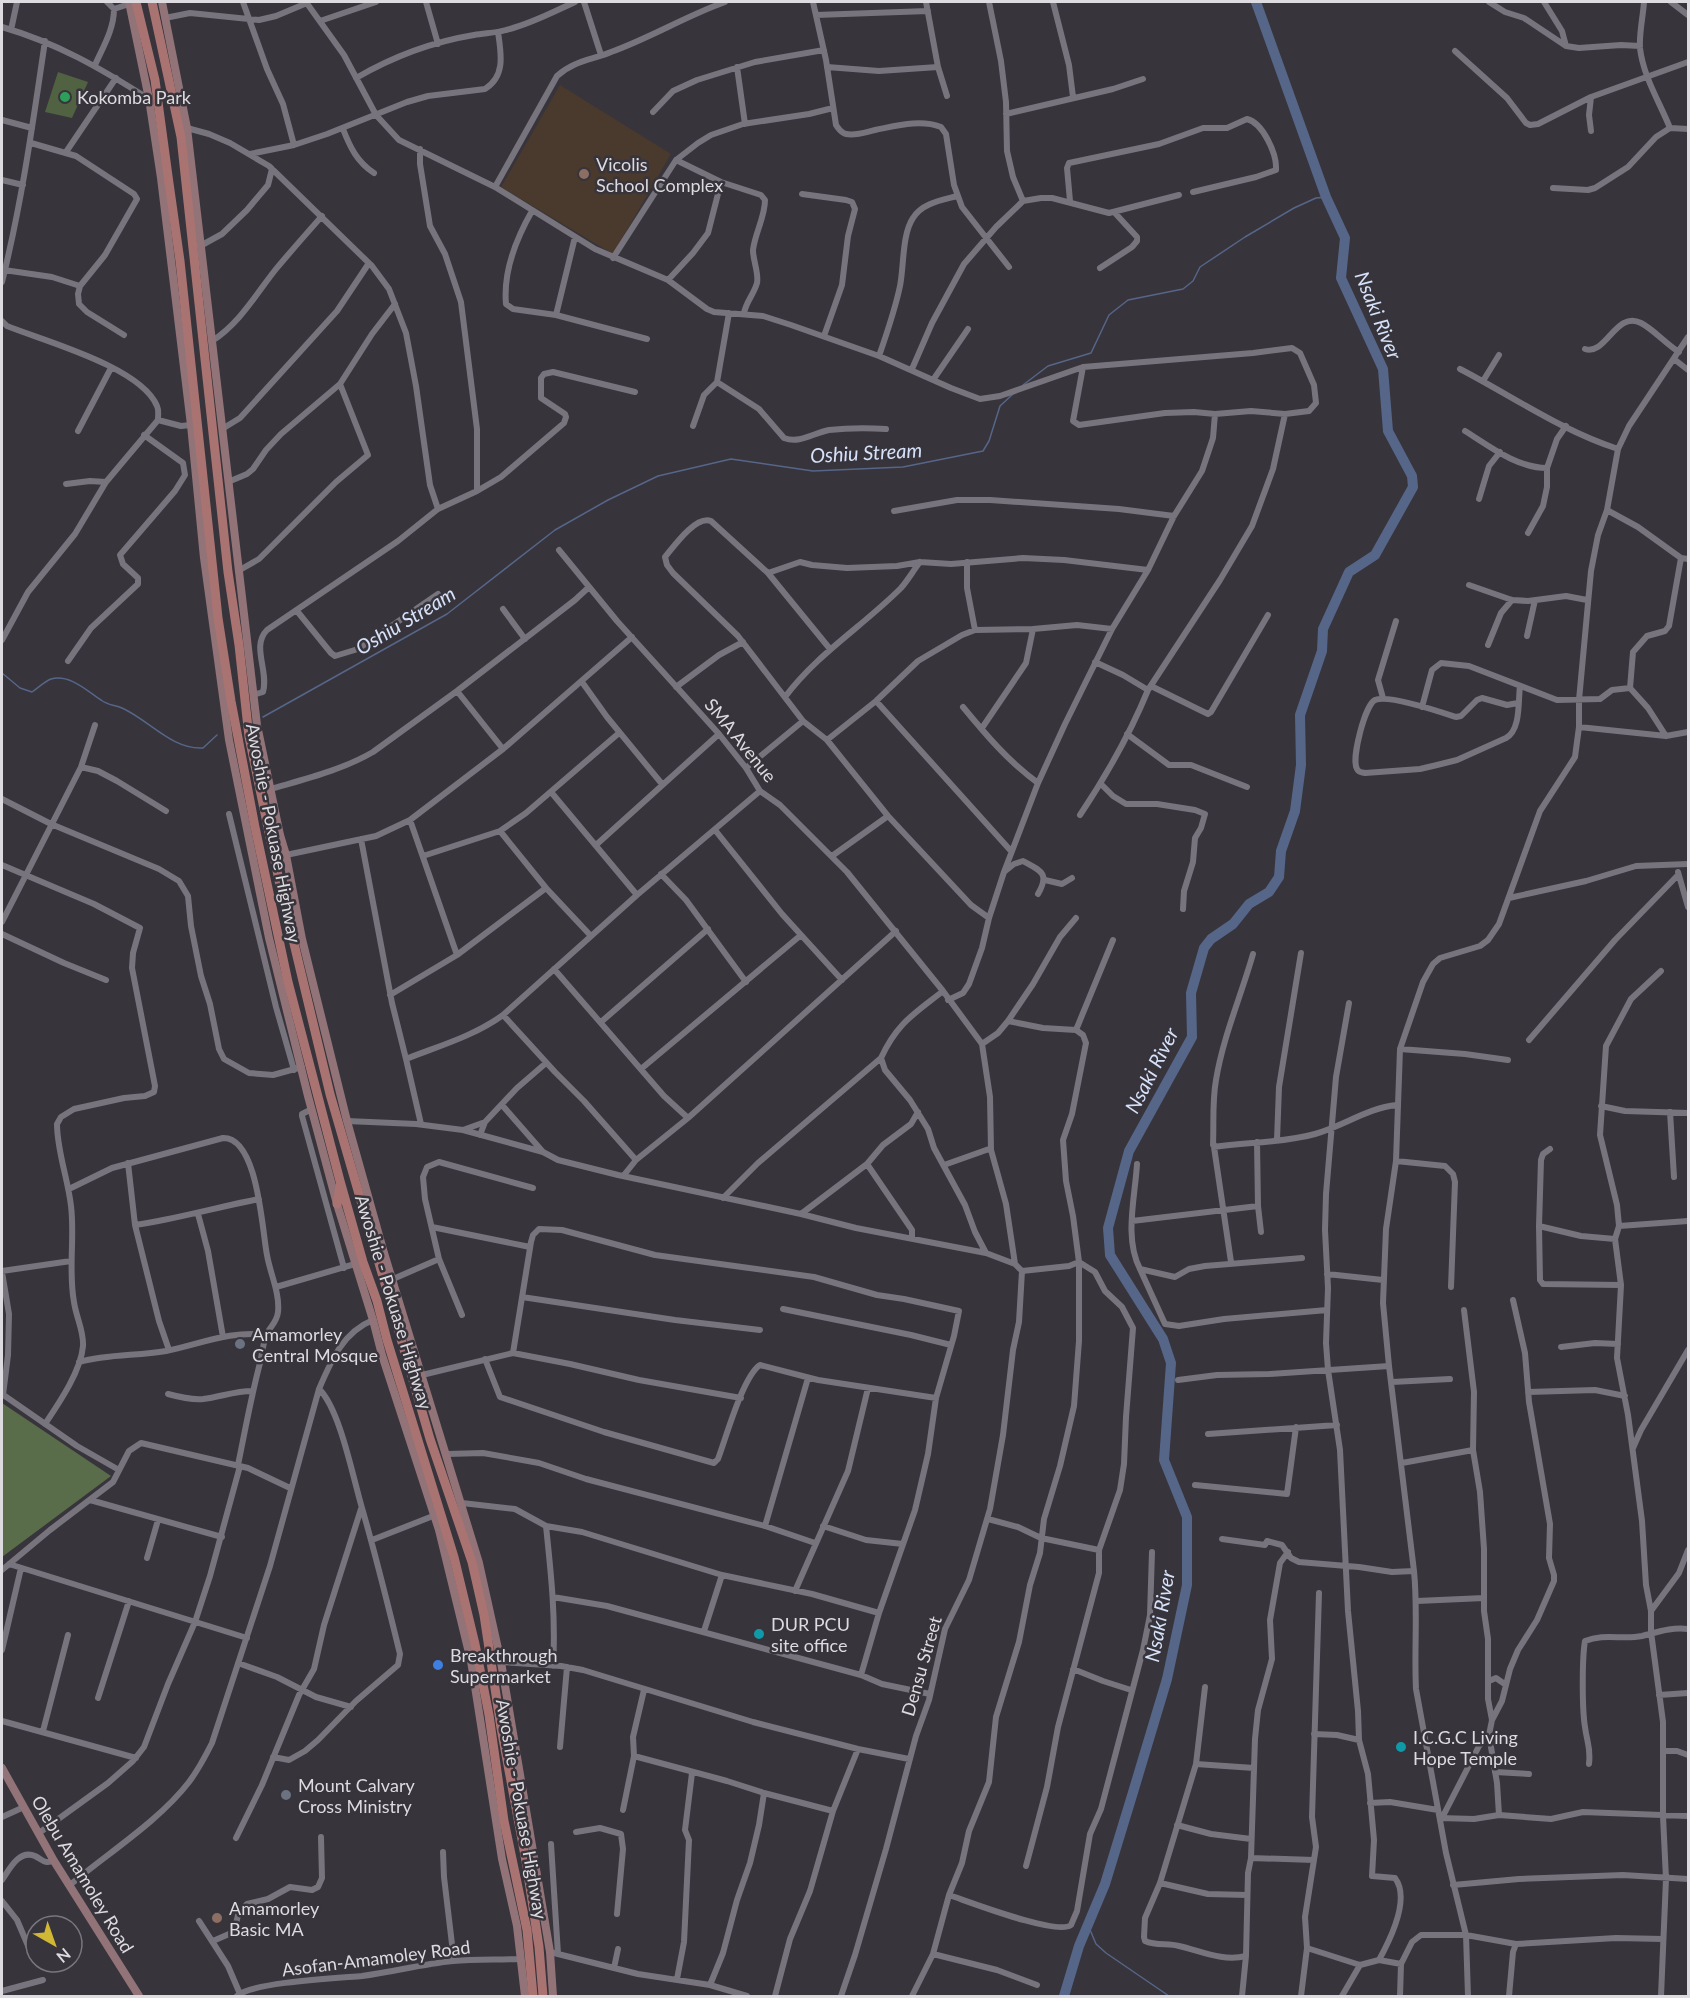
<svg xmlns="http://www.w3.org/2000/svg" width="1690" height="1998" font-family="Lato,sans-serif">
<rect width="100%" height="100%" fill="#37343c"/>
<path fill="#493a2d" d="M560,85L671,154L613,254L501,187Z"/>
<path fill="#506242" d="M58,72L88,82L72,118L45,112Z"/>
<path fill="#596d4a" d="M2,1403L111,1476L2,1557Z"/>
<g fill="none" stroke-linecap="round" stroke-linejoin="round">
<path stroke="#566688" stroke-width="1.5" d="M1023,385L1048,366L1091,353L1109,315L1128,300L1183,289L1193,281L1200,267L1245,237L1294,208L1316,198L1326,197
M2,673L20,688L32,692C38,688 45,681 51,679C70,674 87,691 101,700C107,705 115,705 122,708C149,720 172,750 203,748L217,735
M263,717L447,614L555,530L608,500L658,476L731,459L813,471L903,467L983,451L989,441L1000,406L1013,394
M1088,1925L1096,1944L1106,1953L1169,1996"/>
<path stroke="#566688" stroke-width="10" d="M1064,1996L1079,1946L1105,1884L1134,1789L1167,1679L1187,1585V1517L1164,1460L1171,1363L1163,1339L1110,1255L1108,1228L1129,1151L1192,1037L1191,993L1204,948L1211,939L1233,924L1249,904L1269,892L1279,877L1281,851L1295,811L1301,765L1300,715L1322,651L1323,629L1349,572L1375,555L1413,487L1412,476L1388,431L1383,369L1341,278L1345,238L1326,197L1256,2"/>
<path stroke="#78747d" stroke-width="6" d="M243,2L267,69L283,104L294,145
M306,2L344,55L376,115L399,140L495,187L595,249L668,280L707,309L714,312L763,316L791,325L879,356L951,388L980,399L1000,396L1083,367L1253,353L1292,348L1300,353L1314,385L1316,403L1309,411L1285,414L1251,411L1215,414L1194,412L1165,413L1079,425L1073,421L1083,367
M426,2L438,44
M584,2L601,55
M813,2L826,60L836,125C839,129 841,133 846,134C856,136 866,132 875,130C896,126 920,119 941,127L946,134L954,185L962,207L1009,267
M926,2L938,67L947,96
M989,2L1001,61L1006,102L1007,151L1013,177L1023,201
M1053,2L1069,65L1073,97
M1489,2L1505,12L1524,18L1566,46L1579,48L1621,45L1640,46
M1544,2L1562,31L1566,46
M1644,2C1643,17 1639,33 1640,48C1643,76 1660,103 1670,128
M1671,2L1688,15
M114,9L129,4
M816,15L928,11
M165,18L190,13L259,20L276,16L307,3
M320,21L376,2
M2,27C57,43 100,68 149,99
M11,30L17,2
M1455,51L1507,98L1526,123L1530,125L1538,124L1591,97L1688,62
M95,65C103,47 114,29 114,9L107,2
M737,67L745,124
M827,67L879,71L938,67
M356,78C394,56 431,42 474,35C485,33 496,33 506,30C531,24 553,12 575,2
M653,112L673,91L697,80L755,62L824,50
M1006,114L1113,89L1143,79
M2,120L32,128
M187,128L209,134L230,143L269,166L372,266L389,289L406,333L416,386L430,485L438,509
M343,129C350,147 357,162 374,173
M1591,131L1589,115L1591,97
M31,143L76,156L134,194L137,199L105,255L80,286L78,294L79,304L87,312L124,335
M66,152L116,78
M250,154L294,145L327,134L407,102L428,96L485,89C506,76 501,53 498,32
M676,160L721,182L761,195L765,200C765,217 755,233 753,250C753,261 759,273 757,283C754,294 746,302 744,313
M2,180L23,185
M495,187L557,76C573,61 592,60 611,52C650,38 686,16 725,2
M1553,188L1588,190L1595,188L1628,167L1656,137L1670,128L1688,129
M802,194L846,200L852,202L855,209L848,236L842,285L824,336
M1070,201L1067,168L1069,163L1159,144L1203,128H1227L1247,119C1263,123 1277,154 1276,170L1256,177L1193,192
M532,211C516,239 503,271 506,304L513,309L556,315L647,339
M202,245L222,234L247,210L268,185L272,169
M613,258L676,160L698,143L711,135L743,124L809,114L833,108
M1100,268L1132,247L1137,241V237L1115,213
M4,270L52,277L80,286
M668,280L693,253L708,233L721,182
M2,282C22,202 33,122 45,41
M556,315L575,237
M2,321L7,326C44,341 141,367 157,406C159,410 158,415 158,420L106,482L75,534L28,592L2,640
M212,341C240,323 256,294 276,269C291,251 307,233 322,216
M1585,349C1606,356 1616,310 1641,323C1653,329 1666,344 1679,352
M879,356C887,333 895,310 900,286C904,266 902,234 913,218C922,203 942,200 957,196
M1674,359L1688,370
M912,369L932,323L964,264L996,227L1023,201L1041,198H1052L1109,213L1179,195
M1460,369C1512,396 1562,431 1618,449
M933,380L968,329
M1483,381L1499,355
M717,382L759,409L784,438C800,444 813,433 829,430C848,428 867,428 886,429
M158,420L181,426L191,425
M693,426L704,395L717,382L729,313
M222,429L240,418L337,311L369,263
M78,431L111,368
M1465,431C1489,446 1517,468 1547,468
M228,482L247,474L253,469L266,450L281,434L340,384L372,334L395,304
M66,484L90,481L106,482
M477,491L501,477L564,423L566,417L565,414L541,398V378L544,374L553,372L635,392
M1479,499L1489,466L1500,452
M1607,510L1638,527L1681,558L1688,559
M894,511L957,500H990L1119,509L1174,516
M1528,533L1543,506L1547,487V468L1557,439L1566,426
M559,550L617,621L719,734L746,768L760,791L780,805L847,872L943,991L982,1044L998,1033L1008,1021L1033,984L1060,937L1076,918
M967,562V588L975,630
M238,571L259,559L336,482L368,455L340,384
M768,573L800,562L812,565L847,568L897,566L920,562L951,564L1023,558L1064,560L1148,570
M1469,585L1512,600L1528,601L1566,596L1587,600
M503,609L525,639
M297,611L331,653L335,656L358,649L438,594
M1527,636L1535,600
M1488,645L1501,613L1512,600
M830,649L768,573L711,521C696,515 674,546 665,557L667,565L673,573L738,636L803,721L827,740L888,816L971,905L989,918
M68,661L91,628L138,584V578L123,564L120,555L175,491L185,475L183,463L144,435
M1095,662L1123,675L1148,690
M582,682L607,717L662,784
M1151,686L1208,714L1211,712L1268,615
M676,687L719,655L743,642
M1630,688L1633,652L1647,636L1665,631L1669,626L1681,558
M457,691L503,749
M253,695L263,692C269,671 251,646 267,630L398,541L438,509L477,491V429L461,302L445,254L430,226L420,164V149
M785,697C817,654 863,626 901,588C908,580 913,571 920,562
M1383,698L1378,680L1396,621
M876,701L1011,851
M1518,703L1507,705L1482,698L1477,700L1461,716L1456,717C1441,712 1388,694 1375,700C1365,705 1351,759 1357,769C1359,773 1361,772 1365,773L1420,769L1437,765L1457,760L1506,738C1521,730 1518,701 1520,686
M963,707C986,735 1009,762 1038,783
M1422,707L1432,670L1441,663L1469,666L1557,700L1600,699L1612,690L1630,688L1648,708L1666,736
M1579,727L1666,736L1688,732
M982,728L1026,663L1033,629
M1127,734L1169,765H1191L1247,787
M827,740L876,701L918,661L962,635L975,630L1033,629L1077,625L1112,629
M81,767L98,771L117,781L166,811
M746,768L803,721
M1101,784L1113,796L1126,804H1157L1195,810L1205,814L1201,828L1195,838L1193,862L1184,891L1183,909
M271,789C305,779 342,770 373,752L457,691L575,600L589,587
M551,792L637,895
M2,799L51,824L159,869L179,881L188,896L191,926L201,976L210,1004L219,1049L224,1059L249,1073L273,1075L302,1067
M229,814L276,1007L294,1070
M1080,815C1106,776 1130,734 1148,690L1220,580L1252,526L1273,469L1285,414
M410,820L457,955
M715,830L782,914L842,980
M500,831L546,888L591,936
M361,839L392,1003L406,1059L421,1124
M596,845L719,734
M286,855L376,836L410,820L503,749L632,637
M423,856L500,831L526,813L619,733
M832,856L888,816
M2,865L94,904L140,928L133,953L132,968L155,1086L154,1092L145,1096L124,1098L74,1109L61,1117L57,1124C57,1151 68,1179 71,1206C75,1238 68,1270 74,1302C76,1317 84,1331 83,1346C81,1371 59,1403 45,1424
M1004,872L1014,864L1023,861C1041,871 1050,873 1038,894
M1678,872L1688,907
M661,874L686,900L746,982
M1045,880L1062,884L1072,878
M1509,898L1586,881L1636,866L1688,864
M2,922L81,767L95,725
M2,934L64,963L106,980
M554,969L664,1096L688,1118
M1661,971L1631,999L1606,1046L1600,1135L1617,1205L1619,1226L1615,1239L1621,1285L1617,1358L1628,1415L1642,1521L1646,1585L1651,1611V1632L1663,1722V1816L1666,1879L1661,1996
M943,991C914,1014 897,1023 881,1058L885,1070L910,1100L928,1129L934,1148L965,1205L975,1232L986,1253L1015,1264L1022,1271
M390,995L457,955L546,888
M948,1000L963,993L969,984L982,948L989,918L1004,872L1038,783L1065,724L1112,629L1148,570L1174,516L1202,471L1213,438L1215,414
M1349,1003L1336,1077L1326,1194L1325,1230L1328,1288L1326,1343L1328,1370L1340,1450L1348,1611L1358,1711L1359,1740L1368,1774L1374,1840L1372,1876L1395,1878C1411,1899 1390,1940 1379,1960
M503,1015L555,1072L584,1101L636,1160
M1008,1021L1043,1028L1076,1030L1083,1035L1086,1043L1072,1114L1063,1140L1066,1181L1073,1216L1079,1262L1069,1266L1022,1271
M601,1022L708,929
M1076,1030L1113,940
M1529,1040L1615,940L1678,875
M982,1044L990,1097L991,1150
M1400,1049L1465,1054L1508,1060
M406,1059C439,1046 474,1036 503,1015L637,895L760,791
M641,1069L801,935
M502,1105L543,1152
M1601,1106L1625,1111L1688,1113
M312,1109L302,1114V1116L344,1268
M1670,1112L1674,1177
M347,1121L416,1124L463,1130L543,1152L558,1160L618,1175L801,1214L856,1228L986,1253
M463,1130L485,1122
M480,1135L485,1122L517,1088L546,1063
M1277,1140L1279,1087L1301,953
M1257,1142L1258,1206L1261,1232
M1216,1146L1213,1145C1214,1123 1212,1102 1216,1080C1223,1037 1241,996 1253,954
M1550,1149L1543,1154L1541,1160L1539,1226L1581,1236L1615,1239
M1396,1161L1445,1166L1453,1174L1455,1182L1451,1287
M128,1163L135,1225L159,1321L169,1350
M867,1164L912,1230V1237
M1137,1164C1135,1198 1124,1238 1140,1269L1175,1277L1189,1269L1205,1266L1302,1258
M944,1165L989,1149L991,1150L1006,1204L1015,1264
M624,1175L636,1160L688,1118L896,931
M69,1189L112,1168L223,1138C258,1137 262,1230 267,1255C270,1273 280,1293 278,1312C277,1323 269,1327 266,1336C263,1344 262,1354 260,1363C251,1397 245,1431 238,1465
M723,1198L758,1163L881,1058
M198,1214L208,1251L223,1337
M801,1214L867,1164L883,1145L911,1124L918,1112
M1132,1221L1258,1206
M135,1225C177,1219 217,1207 259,1199
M1539,1226L1540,1280L1543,1284L1621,1285
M1619,1226L1688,1221
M432,1227L530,1247
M1231,1262L1214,1147C1247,1142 1283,1143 1315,1134C1344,1126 1367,1108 1397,1105
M1140,1269L1165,1324L1179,1326L1224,1319L1327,1310
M2,1271L71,1261
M2,1272L9,1314L8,1355L3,1395
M1327,1274L1383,1280
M393,1279L439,1259
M276,1287L355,1264
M522,1297L675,1320L760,1330
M783,1309L911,1335L951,1345
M1464,1310L1474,1392L1473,1450L1480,1492L1484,1549V1611L1488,1639V1699L1492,1720L1489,1735L1497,1783L1499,1815
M462,1315L439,1259L425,1199L423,1177L427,1167L439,1162L533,1188
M1561,1347L1595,1343L1618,1344
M513,1353L531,1242L533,1235L539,1229L562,1230L655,1255L814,1277L877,1295L904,1299L959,1311L954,1336L936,1398L928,1454L915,1510L879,1613L861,1675
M485,1359L500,1397L604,1432L714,1463L718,1459C726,1438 743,1376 760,1365L818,1380L936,1398
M79,1362C108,1354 137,1356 166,1351C200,1344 232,1330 266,1335
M422,1375L513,1353L570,1364L639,1380L741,1398
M1178,1380L1217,1375L1269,1374L1389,1366
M1392,1382L1450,1379
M1528,1392L1595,1390L1625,1396
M2,1394L77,1446L119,1470
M168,1394C179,1397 191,1400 203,1399C220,1397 235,1391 252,1391
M1208,1434L1337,1425
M1633,1448L1641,1430L1688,1350
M447,1454L483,1453L539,1463L586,1479L765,1526L815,1543
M1402,1463L1473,1450
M1195,1485L1287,1494L1296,1427
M90,1500L222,1537
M462,1503L515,1509L546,1526L582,1532L722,1575L812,1594L879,1613
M988,1519L1018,1527L1041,1538L1099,1550
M546,1526C551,1573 556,1619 553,1666
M765,1526L808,1378
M823,1526L866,1540L903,1544
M1222,1539L1265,1545L1267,1541L1282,1545L1291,1558L1299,1562L1359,1567L1392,1572L1414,1571
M372,1540L433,1516
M147,1558L158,1520
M9,1564L247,1638
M2,1570L50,1530L113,1482L129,1451L141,1443L248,1468L290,1488
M795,1591L848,1471L868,1388
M553,1597L607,1606L861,1675L882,1684L930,1694
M1417,1601L1484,1598
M1651,1611L1679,1573L1688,1550
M704,1631L722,1575
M2,1650L21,1568
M501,1662L561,1666L583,1670L753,1722L858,1749L909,1759
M238,1663L277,1677L316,1697L351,1707
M1073,1669L1103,1681L1131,1690
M1489,1681L1496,1678L1506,1685
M1205,1687L1196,1764L1160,1883L1145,1918L1144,1937L1145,1941C1156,1946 1168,1943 1179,1946C1201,1951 1223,1962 1246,1956
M1659,1695L1688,1693
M98,1698L129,1601
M1492,1720L1502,1701L1510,1669L1518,1650L1537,1620L1554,1581V1575L1549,1558L1550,1524L1529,1402L1525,1353L1513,1300
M2,1721L136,1758
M43,1731L68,1635
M1314,1734L1337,1735L1359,1740
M560,1747L567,1667
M1665,1751H1677L1688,1755
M634,1756L727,1781L764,1793L833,1811
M273,1757L289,1760L305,1751L318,1740L356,1701L398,1665L400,1654C388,1605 376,1556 362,1508C353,1478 340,1409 319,1389
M1196,1764L1254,1768
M1589,1764C1591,1747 1587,1743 1585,1727C1582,1709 1582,1658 1585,1641C1604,1633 1623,1640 1642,1636C1658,1632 1671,1627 1688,1629
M1495,1772L1529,1774
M1370,1803L1390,1802L1438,1810
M623,1810L634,1756L633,1737L644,1690
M2,1817L24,1807
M1440,1818L1474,1819L1499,1815L1551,1819L1583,1812L1688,1816
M1442,1818L1479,1746L1489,1735
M1177,1825L1211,1834L1251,1839
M576,1832L600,1828L621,1834L623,1849L617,1914
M39,1833L108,1783L133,1761L144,1747L168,1684L195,1622L210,1576L240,1466
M236,1838L262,1785L299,1695L314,1669L324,1625L361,1509
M551,1844L558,1954
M443,1852L444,1877L454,1961
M1251,1858L1314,1860
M1026,1866L1047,1787L1058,1727L1099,1573V1550L1120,1490L1124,1464L1126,1417L1133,1328L1122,1307L1105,1291L1095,1272L1079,1262
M2,1880C9,1870 19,1849 35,1856C43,1860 44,1864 54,1861
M1160,1883L1208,1894L1247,1895
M70,1885C108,1853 159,1821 189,1782C198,1770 205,1757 212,1743L270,1566L319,1389C331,1361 343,1332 373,1320
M1453,1885L1519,1879L1623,1875L1688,1879
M949,1895C970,1902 1057,1936 1071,1925L1077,1911L1090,1834L1101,1809L1143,1650L1150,1615L1152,1552
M2,1901L17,1920L32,1955
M199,1921L228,1966L240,1994
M213,1941L229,1934L235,1928L239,1911L247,1904L268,1899L290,1887L312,1890L318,1887L322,1878L321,1837
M1307,1948L1360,1965L1379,1960L1401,1964
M550,1952L638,1974L710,1985L747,1996
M933,1954L997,1970L1037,1985
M614,1968L618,1949
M677,1979L684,1942L689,1840L685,1830L692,1773
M710,1985L723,1953L737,1900L750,1863L759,1825L764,1793
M2,1991L43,1980
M237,1996C252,1982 339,1978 362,1976C393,1972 422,1964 453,1961C475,1959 498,1960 521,1959
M775,1996L790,1939L810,1891L833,1811L858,1749
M841,1996L855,1955L886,1849L916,1736L929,1700L945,1629L969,1580L990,1509L1003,1435L1013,1350L1019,1322L1022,1271
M912,1996L933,1954L949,1895L962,1863L969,1831L989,1782L996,1717L1019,1642L1030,1585L1040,1553L1044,1519L1060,1466L1074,1406L1079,1341V1262
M1242,1996L1246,1956L1248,1873L1251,1858L1255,1739L1258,1710L1272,1659L1270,1620L1280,1563L1288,1552
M1301,1996L1307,1948L1305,1917L1316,1847L1312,1817L1319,1593
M1342,1996L1360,1965
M1400,1996L1401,1964L1412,1942L1421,1935H1466L1516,1944L1616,1938L1663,1939
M1468,1996L1466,1935L1446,1853L1416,1689C1414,1649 1418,1611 1414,1571L1389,1366L1383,1303L1386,1229L1396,1161L1400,1049L1423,982L1433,964L1440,958L1480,946L1488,940L1499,924L1540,811L1575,757L1579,727V700L1591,571L1598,535L1607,510L1618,449L1629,426L1688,337
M1509,1996L1513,1952L1516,1944"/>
<path stroke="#917378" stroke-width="8" d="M129,2L149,99L161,178L191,425L204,558L229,740L269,938L308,1096L337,1204L373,1320L382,1355L439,1530L471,1661L502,1859L517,1926L525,1996
M162,2L187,128L257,725L280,835L286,855L302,939L347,1121L384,1253L479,1563L501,1662L550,1952L553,1996
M2,1768L54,1861L139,1996"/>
<path stroke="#a97372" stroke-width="9" d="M136,2L155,80L168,176L180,261L218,618L231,701L255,827L288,982L340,1181L363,1262L377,1301L387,1340L454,1557L475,1644L489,1715L504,1821L527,1930L533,1996
M152,2L181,137L228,572L239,645L249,737L280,885L330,1094L430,1439L472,1562L484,1615L501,1728L526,1861L539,1947L543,1996
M337,1204L340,1186"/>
</g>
<circle fill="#2e9e5b" stroke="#37343c" stroke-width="2" cx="65" cy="97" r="6"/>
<g fill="#8d6e63" stroke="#37343c" stroke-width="2">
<circle cx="584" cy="174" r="6"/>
<circle cx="217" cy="1918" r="6"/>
</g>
<g fill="#6b7280" stroke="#37343c" stroke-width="2">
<circle cx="240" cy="1344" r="6"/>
<circle cx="286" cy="1795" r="6"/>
</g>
<g fill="#0f9aa8" stroke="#37343c" stroke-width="2">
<circle cx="759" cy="1634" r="6"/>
<circle cx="1401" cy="1747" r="6"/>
</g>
<circle fill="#3f7fe0" stroke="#37343c" stroke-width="2" cx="438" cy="1665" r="6"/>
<g text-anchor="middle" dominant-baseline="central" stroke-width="5" stroke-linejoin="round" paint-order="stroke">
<g font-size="18" fill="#dddbe0" stroke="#37343c" text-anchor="start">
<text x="77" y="97">Kokomba Park</text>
<text x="596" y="164">Vicolis<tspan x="596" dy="21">School Complex</tspan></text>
<text x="252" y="1334">Amamorley<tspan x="252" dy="21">Central Mosque</tspan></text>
<text x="771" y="1624">DUR PCU<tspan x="771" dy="21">site office</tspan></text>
<text x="450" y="1655">Breakthrough<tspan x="450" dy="21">Supermarket</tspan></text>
<text x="1413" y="1737">I.C.G.C Living<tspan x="1413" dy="21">Hope Temple</tspan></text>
<text x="298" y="1785">Mount Calvary<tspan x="298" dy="21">Cross Ministry</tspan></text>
<text x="229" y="1908">Amamorley<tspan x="229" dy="21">Basic MA</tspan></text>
</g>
<g font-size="18" fill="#dddbe0" stroke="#37343c">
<text transform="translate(741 740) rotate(51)">SMA Avenue</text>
<text transform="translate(274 833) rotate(79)">Awoshie - Pokuase Highway</text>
<text transform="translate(394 1302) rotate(73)">Awoshie - Pokuase Highway</text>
<text transform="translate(921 1666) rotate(-74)">Densu Street</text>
<text transform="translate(522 1809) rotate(80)">Awoshie - Pokuase Highway</text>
<text transform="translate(83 1874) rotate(59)">Olebu Amamoley Road</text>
<text transform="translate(376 1958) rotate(-7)">Asofan-Amamoley Road</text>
</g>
<g font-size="20" font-style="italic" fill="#d6e2fa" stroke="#37343c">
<text transform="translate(1379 315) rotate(68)">Nsaki River</text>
<text transform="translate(866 452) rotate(-3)">Oshiu Stream</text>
<text transform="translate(405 620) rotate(-31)">Oshiu Stream</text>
<text transform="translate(1151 1070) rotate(-63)">Nsaki River</text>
<text transform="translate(1159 1616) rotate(-80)">Nsaki River</text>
</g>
</g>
<rect width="1690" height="1998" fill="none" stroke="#dddbe0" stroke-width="6"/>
<g transform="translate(54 1944) rotate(140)"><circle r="28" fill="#37343c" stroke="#79777e" stroke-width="1.5"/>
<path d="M0-4.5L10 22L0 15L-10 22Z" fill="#d1b736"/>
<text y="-9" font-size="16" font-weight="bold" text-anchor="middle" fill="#dddbe0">N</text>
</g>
</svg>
